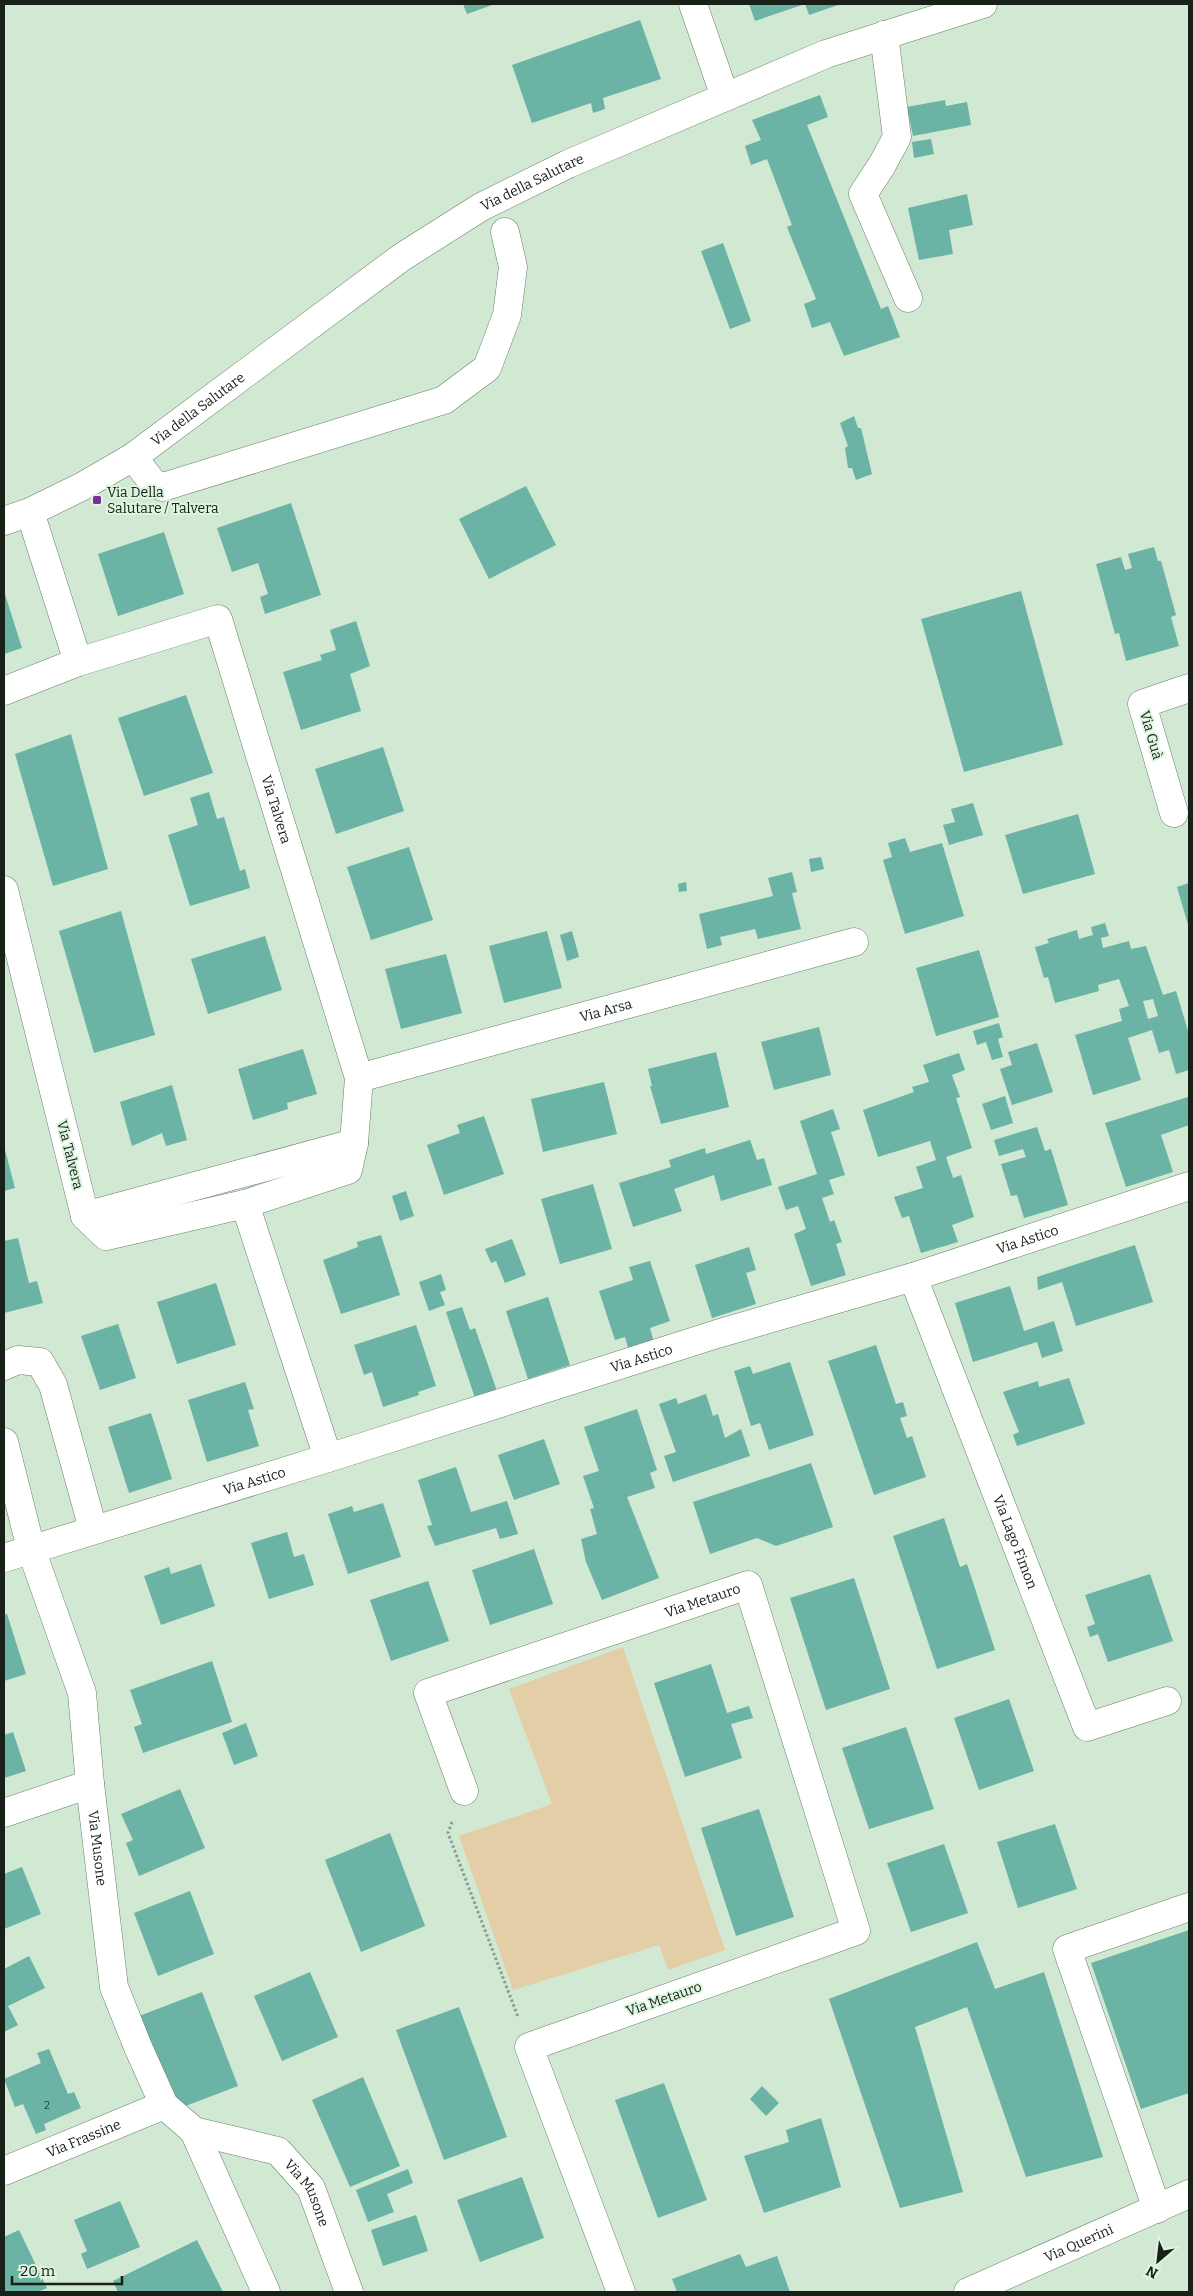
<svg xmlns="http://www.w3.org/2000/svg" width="1193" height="2296" font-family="Bitter,serif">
<rect width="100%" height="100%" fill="#d1e8d2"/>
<path fill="#e4cea7" d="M623,1647L725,1950L668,1970L659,1945L513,1990L459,1836L552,1804L509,1689Z"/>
<path fill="#6ab3a5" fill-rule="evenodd" d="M463,4H495L467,14Z
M749,4H841L809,15L805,4L755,21Z
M640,20L661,79L603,98L605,109L593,113L591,103L532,123L512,65Z
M820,95L828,117L807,125L881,309L888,306L900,337L844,356L830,322L812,328L804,304L816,299L787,227L792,225L767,159L751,165L745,146L761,140L752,120Z
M945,100L946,106L967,102L971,125L913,136L907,107Z
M931,139L934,154L914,158L912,142Z
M967,194L973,225L949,230L953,254L919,260L908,208Z
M723,243L751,321L730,329L701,251Z
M854,416L858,428H861L872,474L856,480L852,468H848L845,448L848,446L840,423Z
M526,486L556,545L489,579L459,519Z
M291,503L321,595L265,614L260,597L268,594L258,563L232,572L217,528Z
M164,532L184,594L118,616L98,554Z
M1154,547L1158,561H1161L1176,615L1171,617L1179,646L1126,661L1119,633L1115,634L1096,564L1121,557L1125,570L1132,568L1128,554Z
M4,591L22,648L4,654Z
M1021,591L1063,745L964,772L921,619Z
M356,621L370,666L350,674L361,711L301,730L283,672L322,660L320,655L336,650L330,630Z
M186,695L213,773L144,796L118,718Z
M71,734L108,869L53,886L15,754Z
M383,747L404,811L336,834L315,769Z
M209,792L217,819L224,817L240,871L245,869L250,888L190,906L168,835L198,825L190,798Z
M973,803L983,835L949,845L943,825L955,822L951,809Z
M1078,814L1095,874L1023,894L1005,835Z
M905,838L910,852L942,843L964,916L905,934L883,860L892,857L888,843Z
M409,847L433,920L371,940L347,867Z
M821,857L824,869L811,872L809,859Z
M792,872L797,892L792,893L801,929L758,939L755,929L720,937L722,945L707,949L699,914L773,896L768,878Z
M686,882L687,891L679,892L678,884Z
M1189,883V928L1177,887Z
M121,911L155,1035L94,1053L59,931Z
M1105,923L1109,936L1101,938L1103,948L1129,941L1131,949L1146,946L1163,995L1176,991L1189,1034V1070L1176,1074L1169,1050L1159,1053L1152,1030L1128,1038L1141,1080L1093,1095L1075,1035L1122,1021L1119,1009L1129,1006L1119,979L1098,985L1099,991L1055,1003L1048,977L1044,978L1035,947L1049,943L1047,939L1077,930L1079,939L1093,935L1091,927ZM1153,999L1158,1016L1148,1019L1143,1001Z
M547,931L562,988L504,1003L489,946Z
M572,931L579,957L567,961L560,935Z
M265,936L282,990L208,1014L191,959Z
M979,950L999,1017L936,1036L916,968Z
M446,954L462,1013L401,1029L385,969Z
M999,1023L1003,1037L998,1039L1003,1057L992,1060L986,1042L977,1045L973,1031Z
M819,1027L831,1075L774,1090L761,1042Z
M1037,1043L1053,1092L1012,1105L1000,1069L1012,1065L1008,1052Z
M303,1049L317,1094L287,1103L288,1109L253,1120L238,1069Z
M716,1052L729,1107L661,1124L650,1086H652L648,1069Z
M959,1053L965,1070L952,1075L960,1097L956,1098L972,1148L946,1157L953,1178L961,1175L974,1217L952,1225L958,1242L921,1253L909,1216L902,1218L894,1197L923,1188L916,1167L936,1160L930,1141L878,1157L863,1110L914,1092L912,1087L929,1082L923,1065Z
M604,1082L617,1134L543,1152L531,1099Z
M172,1085L187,1140L166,1146L162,1133L132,1146L120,1102Z
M1005,1096L1013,1123L991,1130L982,1104Z
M1188,1097L1189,1125L1161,1135L1173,1172L1126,1187L1105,1123Z
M833,1109L840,1129L831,1132L845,1175L829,1180L834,1194L822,1198L830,1222L834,1220L842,1242L836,1244L846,1275L811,1286L794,1234L806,1229L798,1206L786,1210L778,1187L817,1174L800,1121Z
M484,1116L504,1174L444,1195L427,1145L460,1133L457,1125Z
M1037,1127L1045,1151L1051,1149L1068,1205L1024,1218L1017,1195L1011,1196L1001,1164L1026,1157L1023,1149L999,1156L994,1140Z
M750,1140L757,1160L764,1158L772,1185L721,1201L714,1175L674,1189L682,1211L633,1227L619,1183L671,1167L669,1160L705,1148L706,1154Z
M4,1146L15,1188L4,1191Z
M593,1184L612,1249L560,1264L541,1199Z
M406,1191L414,1216L400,1221L392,1196Z
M381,1235L400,1295L341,1314L323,1260L358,1247L357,1242Z
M18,1238L29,1283L37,1281L43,1303L4,1313V1241Z
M512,1239L526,1275L505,1283L496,1261L491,1263L485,1249Z
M1135,1245L1153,1302L1076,1326L1062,1282L1038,1290L1037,1277Z
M749,1247L756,1270L746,1273L756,1304L712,1318L695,1265Z
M650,1261L670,1321L650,1328L654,1343L629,1351L625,1337L615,1340L599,1291L633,1280L629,1267Z
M441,1274L446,1290L440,1292L445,1305L429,1311L419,1282Z
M216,1283L236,1345L177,1364L157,1302Z
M1010,1286L1024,1331L1054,1321L1063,1351L1042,1358L1037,1342L973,1362L955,1303Z
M548,1297L570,1365L528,1379L506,1311Z
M462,1307L470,1330L475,1328L497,1391L475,1398L446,1312Z
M118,1324L136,1378L100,1390L81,1336Z
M416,1325L436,1386L418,1392L419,1395L383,1407L372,1372L364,1375L354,1345Z
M876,1345L896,1404L903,1402L907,1416L900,1418L907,1438L912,1436L926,1477L874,1495L828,1361Z
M790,1362L814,1435L769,1450L760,1423L751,1426L734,1371L750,1366L753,1374Z
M1069,1378L1085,1424L1017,1446L1013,1435L1019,1432L1003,1392L1038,1381L1039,1387Z
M245,1382L254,1409L248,1410L259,1446L207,1462L188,1400Z
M706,1394L713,1416L718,1414L725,1438L741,1429L750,1456L673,1482L664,1456L676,1452L659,1404L676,1398L678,1404Z
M637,1409L657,1470L650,1473L655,1488L627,1497L659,1578L602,1600L586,1562L581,1539L597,1534L590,1509L594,1508L583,1476L599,1471L584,1427Z
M151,1413L172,1479L129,1493L108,1427Z
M544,1439L560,1484L514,1500L498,1455Z
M811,1463L833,1527L776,1546L757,1538L710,1554L693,1502Z
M456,1467L471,1512L507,1501L518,1534L500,1539L496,1528L435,1546L427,1526L432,1525L418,1480Z
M383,1503L401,1557L348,1574L328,1514L352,1506L354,1512Z
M944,1518L960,1567L967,1564L995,1650L937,1669L893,1536Z
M287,1532L294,1557L304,1554L314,1585L269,1599L251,1543Z
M534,1549L553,1604L490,1625L472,1570Z
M201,1564L215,1606L161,1625L144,1576L169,1567L171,1574Z
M1150,1574L1173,1641L1108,1662L1098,1634L1090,1637L1087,1627L1095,1624L1085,1595Z
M854,1578L890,1689L826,1710L790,1598Z
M428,1581L449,1641L391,1661L370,1600Z
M7,1614L26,1674L4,1681V1615Z
M212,1661L232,1722L143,1753L134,1727L142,1724L130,1690Z
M711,1664L727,1713L749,1706L753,1718L731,1724L742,1758L685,1777L654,1683Z
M1009,1699L1034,1771L979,1790L954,1718Z
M246,1723L258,1756L234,1765L222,1733Z
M906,1727L934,1809L869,1829L842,1748Z
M13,1732L26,1771L4,1778V1735Z
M180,1789L205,1848L139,1876L126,1843L133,1840L121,1814Z
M759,1809L794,1917L736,1936L701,1828Z
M1055,1824L1077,1889L1018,1908L997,1842Z
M390,1833L425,1926L361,1952L325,1860Z
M944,1844L968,1913L911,1932L887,1863Z
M22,1867L41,1914L4,1929V1874Z
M190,1891L214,1954L158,1976L134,1913Z
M1189,1930V2093L1141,2109L1091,1963Z
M977,1942L995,1989L1044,1972L1103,2157L1026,2177L967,2007L915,2027L963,2192L900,2208L829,1999Z
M29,1956L45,1988L8,2006L18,2025L4,2032V1969Z
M310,1972L338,2037L282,2061L254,1996Z
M202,1992L238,2086L175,2110L139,2016Z
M459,2007L507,2137L444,2160L396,2030Z
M49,2049L68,2094L74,2092L81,2108L44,2124L46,2130L36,2134L23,2104L15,2107L4,2079L41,2063L37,2053Z
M363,2077L400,2166L350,2187L312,2100Z
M664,2083L707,2200L658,2218L615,2100Z
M762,2086L779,2103L766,2116L750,2099Z
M821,2118L841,2187L764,2213L744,2156L789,2142L786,2130Z
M408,2169L413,2183L387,2194L394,2212L368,2222L356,2190Z
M522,2177L544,2238L480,2262L457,2200Z
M120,2201L140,2247L87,2269L81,2254L87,2251L74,2220Z
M416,2215L428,2251L383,2266L371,2230Z
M19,2230L47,2288L38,2292H4V2237Z
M197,2240L223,2292H118L113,2281Z
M740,2254L746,2267L777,2256L790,2292H677L672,2279Z"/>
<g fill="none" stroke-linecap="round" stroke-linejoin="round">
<g stroke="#6a7f6b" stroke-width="29">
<g id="minor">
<path d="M693,4L725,97"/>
<path d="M884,35L897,137L882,165L863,194L908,298"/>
<path d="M133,457L153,483L163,487L444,400L487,368L507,315L513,267L505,232"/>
<path d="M30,512L78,662"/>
<path id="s1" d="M4,521L30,512L83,486L133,457L402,257L481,207L568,164L826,54L983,4"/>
<path id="s2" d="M4,691L78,662L218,619L359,1078L354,1143L348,1170L245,1204L106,1236L85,1216L4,890"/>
<path d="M1174,813L1142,704L1189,688"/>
<path id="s3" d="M359,1078L854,942"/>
<path d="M245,1204L328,1458"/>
<path d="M85,1216L354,1143"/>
<path id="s4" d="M913,1277L1087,1727L1167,1701"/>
<path d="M4,1366L18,1360L40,1362L53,1385L93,1529"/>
<path id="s5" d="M4,1442L31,1549L82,1693L90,1784L114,1987L138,2047L164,2105L194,2131L278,2151L311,2188L349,2292"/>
<path id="s6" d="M4,1558L328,1458L717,1334L913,1277L1189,1186"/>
<path id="s7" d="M464,1791L428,1693L748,1585L856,1931L529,2047L621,2292"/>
<path d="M4,1813L90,1784"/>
<path d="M194,2131L266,2292"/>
<path id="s8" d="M4,2171L164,2105"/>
<path d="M1157,2209L1067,1949L1189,1907"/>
<path id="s9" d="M968,2292L1189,2194"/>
</g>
</g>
<path stroke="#8b9c8c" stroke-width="3" stroke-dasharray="2.5 2.5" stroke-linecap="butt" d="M452,1822L448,1833L518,2017"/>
<use href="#minor" stroke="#fff" stroke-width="28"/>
</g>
<rect fill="#782fa1" stroke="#def5e0" stroke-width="2" x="92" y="495" width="10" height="10" rx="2.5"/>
<g text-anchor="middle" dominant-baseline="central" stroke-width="4" stroke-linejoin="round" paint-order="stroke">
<g font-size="11" fill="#2c453b">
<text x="47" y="2105">2</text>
</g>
<g font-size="14" fill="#182018" stroke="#def5e0">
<text stroke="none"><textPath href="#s1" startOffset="630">Via della Salutare</textPath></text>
<text stroke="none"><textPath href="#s1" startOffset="225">Via della Salutare</textPath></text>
<text transform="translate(1151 735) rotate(74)">Via Guà</text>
<text stroke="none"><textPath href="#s2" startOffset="425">Via Talvera</textPath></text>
<text stroke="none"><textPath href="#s3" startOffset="256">Via Arsa</textPath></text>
<text transform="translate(70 1155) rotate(76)">Via Talvera</text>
<text stroke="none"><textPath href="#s6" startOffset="1072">Via Astico</textPath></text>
<text stroke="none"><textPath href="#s6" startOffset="668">Via Astico</textPath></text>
<text stroke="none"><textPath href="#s6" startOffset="262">Via Astico</textPath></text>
<text stroke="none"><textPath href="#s4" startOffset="284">Via Lago Fimon</textPath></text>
<text stroke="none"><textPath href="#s7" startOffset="394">Via Metauro</textPath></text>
<text stroke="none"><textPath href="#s5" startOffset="419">Via Musone</textPath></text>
<text transform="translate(664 1999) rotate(-19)">Via Metauro</text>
<text stroke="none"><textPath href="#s8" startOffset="86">Via Frassine</textPath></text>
<text stroke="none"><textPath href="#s5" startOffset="865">Via Musone</textPath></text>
<text stroke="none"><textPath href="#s9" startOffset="121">Via Querini</textPath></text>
</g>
<g font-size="14" fill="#182018" stroke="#def5e0" text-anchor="start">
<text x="107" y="492">Via Della<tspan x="107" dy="16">Salutare / Talvera</tspan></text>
</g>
</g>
<rect width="1193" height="2296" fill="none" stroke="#182018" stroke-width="10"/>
<g transform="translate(1158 2261) rotate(208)" stroke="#def5e0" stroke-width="4" paint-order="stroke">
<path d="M0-4L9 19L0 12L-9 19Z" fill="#182018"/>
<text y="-8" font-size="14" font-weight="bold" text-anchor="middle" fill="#182018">N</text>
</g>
<path d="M12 2276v8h110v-8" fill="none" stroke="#182018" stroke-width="2.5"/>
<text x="20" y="2276" font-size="15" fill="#182018" stroke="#def5e0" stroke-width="4" paint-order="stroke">20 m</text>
</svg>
